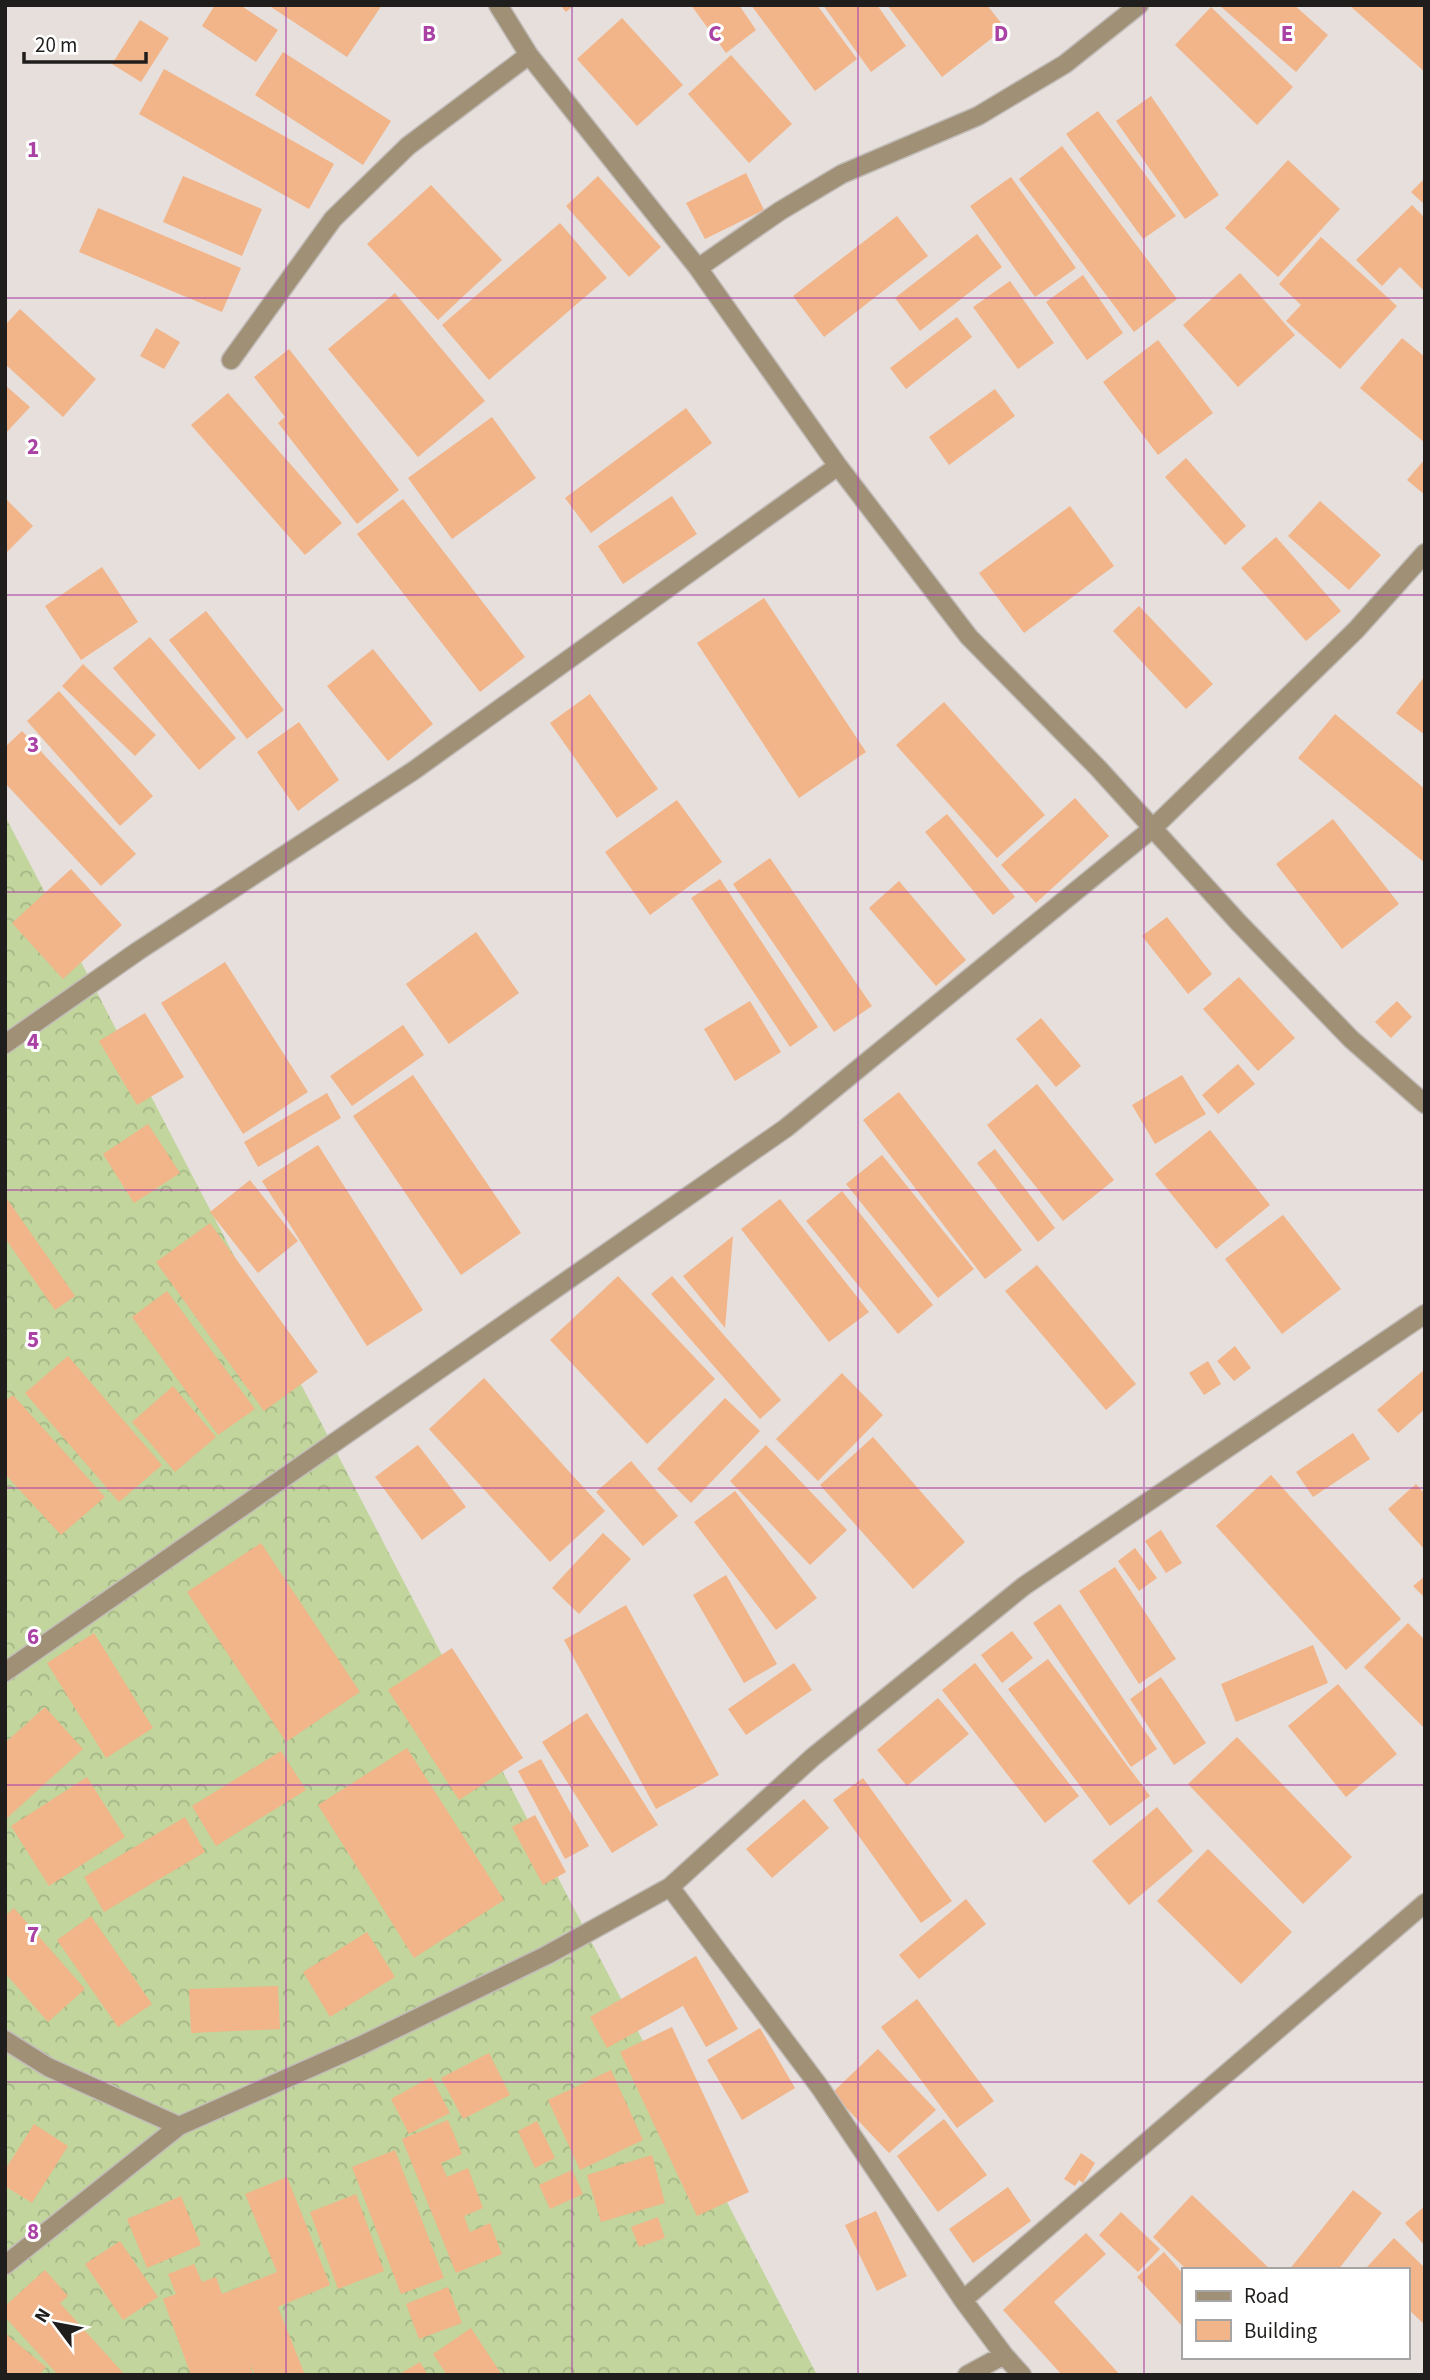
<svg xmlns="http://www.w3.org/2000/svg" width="1430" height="2380" font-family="'Source Sans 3',sans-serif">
<defs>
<pattern id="forest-crowns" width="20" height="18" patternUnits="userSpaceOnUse" patternTransform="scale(1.75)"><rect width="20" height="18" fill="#c1d59d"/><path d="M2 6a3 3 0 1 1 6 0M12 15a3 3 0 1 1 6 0" fill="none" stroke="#a6b687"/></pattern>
</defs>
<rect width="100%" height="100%" fill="#e6dfdb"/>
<path fill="url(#forest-crowns)" d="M5,816L817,2375H5Z"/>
<path fill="#f2b489" d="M215,5H240L278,30L256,62L202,26Z
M268,5H382L347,57Z
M560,5H574L566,12Z
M691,5H739L756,30L726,53Z
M751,5H817L857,59L815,91Z
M823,5H877L906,46L871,72Z
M887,5H987L1005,28L942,77Z
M1219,5H1294L1328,35L1296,72Z
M1349,5H1425V72Z
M1211,7L1293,87L1257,125L1175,45Z
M622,18L683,85L637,126L577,59Z
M140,20L169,38L141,82L112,64Z
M283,52L391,121L363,165L255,95Z
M731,55L792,124L749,163L688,94Z
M164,69L334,164L309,209L139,114Z
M1151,96L1219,195L1185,219L1116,121Z
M1098,111L1176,216L1143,239L1066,134Z
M1062,146L1177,299L1134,332L1019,179Z
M1288,160L1340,209L1278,277L1225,228Z
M746,173L764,210L705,239L686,203Z
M183,176L262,209L242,256L163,222Z
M598,176L661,247L629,277L566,206Z
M1011,177L1076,268L1035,297L970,206Z
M1425,178V205L1411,192Z
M431,185L502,260L438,320L367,244Z
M1412,205L1425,218V292L1400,267L1382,286L1356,260Z
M98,208L241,268L222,312L79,252Z
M897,216L928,256L824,337L793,296Z
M560,223L607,278L489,380L442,325Z
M977,234L1002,267L920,331L895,298Z
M1321,237L1397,306L1340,369L1286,321L1301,305L1279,284Z
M1240,273L1295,335L1238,387L1183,325Z
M1083,275L1123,333L1087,360L1046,302Z
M1010,281L1054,343L1018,369L973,307Z
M395,293L485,401L418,457L328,349Z
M20,309L96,379L63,417L5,364V325Z
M957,317L972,337L906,389L890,368Z
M156,328L180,342L164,369L140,356Z
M1402,338L1425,357V443L1360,388Z
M1158,340L1213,413L1158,455L1103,382Z
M289,349L399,490L357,524L278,423L285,417L254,377Z
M5,385L30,407L5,434Z
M995,389L1015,416L949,465L929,437Z
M228,393L342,523L305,555L191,425Z
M686,408L712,443L591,533L565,498Z
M492,417L536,478L452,539L408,478Z
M1186,458L1246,526L1225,545L1165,477Z
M1425,459V495L1407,480Z
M672,496L697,534L623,584L598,546Z
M5,498L33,526L5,554Z
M403,499L525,657L480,692L357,534Z
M1320,501L1381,555L1349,590L1288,536Z
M1070,506L1114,566L1024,633L979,573Z
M1276,537L1341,611L1306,641L1241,568Z
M102,567L138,622L81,660L45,606Z
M764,598L866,752L799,798L697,643Z
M1139,606L1213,684L1186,709L1113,631Z
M206,611L284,710L247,739L169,640Z
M150,637L236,738L199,770L113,668Z
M373,649L433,724L388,761L327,686Z
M83,664L156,735L135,756L62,686Z
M1425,676V735L1396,713Z
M59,691L153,796L120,826L27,721Z
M590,694L658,789L617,818L550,723Z
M944,702L1045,815L997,858L896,745Z
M1335,714L1425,789V863L1298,758Z
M299,722L339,780L298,811L257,752Z
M22,731L136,854L101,886L5,783V747Z
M1075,798L1109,836L1036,903L1001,865Z
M677,800L722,862L650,915L605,852Z
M947,814L1015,897L993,915L925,832Z
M1333,819L1399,904L1342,949L1276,864Z
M770,858L872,1006L834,1032L733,884Z
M71,869L122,925L63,979L12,923Z
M720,879L818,1027L790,1047L691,898Z
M899,881L966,960L936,986L869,908Z
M1167,917L1212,974L1188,994L1142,936Z
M476,932L519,993L449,1044L406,984Z
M225,962L308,1092L243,1134L161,1003Z
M1239,977L1295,1038L1258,1071L1203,1009Z
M750,1001L781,1052L735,1081L704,1029Z
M1397,1001L1412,1017L1391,1038L1375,1022Z
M145,1013L184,1077L137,1105L99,1041Z
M1041,1018L1081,1066L1056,1087L1016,1039Z
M403,1025L424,1055L352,1106L330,1076Z
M1238,1064L1255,1084L1218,1114L1202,1095Z
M413,1075L521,1233L461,1275L353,1116Z
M1182,1075L1206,1114L1155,1144L1132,1105Z
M1037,1084L1114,1180L1063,1221L987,1125Z
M899,1092L1022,1250L985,1279L863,1120Z
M327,1093L341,1118L258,1167L244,1142Z
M148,1124L180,1173L134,1203L103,1154Z
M1210,1130L1270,1205L1216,1249L1155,1174Z
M318,1145L423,1310L367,1346L262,1181Z
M995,1149L1055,1228L1038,1242L977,1163Z
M882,1155L974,1269L938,1298L846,1184Z
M250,1180L298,1241L258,1273L210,1212Z
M842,1191L933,1305L898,1334L806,1221Z
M5,1196L75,1296L55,1310L5,1238Z
M780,1199L869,1312L829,1342L741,1229Z
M1283,1215L1341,1289L1282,1334L1225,1259Z
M210,1223L318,1372L264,1411L156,1262Z
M733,1236L725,1328L683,1276Z
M1037,1265L1136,1384L1106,1410L1005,1291Z
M618,1276L715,1379L647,1444L550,1340Z
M672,1276L781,1400L760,1419L651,1294Z
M167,1291L255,1409L218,1435L132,1317Z
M1235,1346L1251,1368L1234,1381L1217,1361Z
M68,1356L162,1465L119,1502L25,1393Z
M1208,1361L1221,1384L1204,1395L1189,1373Z
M1425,1369V1409L1398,1433L1377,1410Z
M842,1373L883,1415L818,1481L776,1439Z
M484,1378L605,1511L550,1562L429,1429Z
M173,1386L216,1437L175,1472L132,1422Z
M13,1395L105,1497L61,1535L5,1474V1401Z
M725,1398L760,1431L691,1503L657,1469Z
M1353,1433L1370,1459L1313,1497L1296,1472Z
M873,1437L965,1542L913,1589L820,1485Z
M418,1445L466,1507L422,1540L375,1477Z
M766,1445L847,1530L810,1565L730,1481Z
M631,1461L678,1516L643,1546L596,1492Z
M1271,1475L1401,1619L1346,1670L1216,1526Z
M1416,1484L1425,1494V1550L1388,1509Z
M735,1491L817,1598L776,1630L694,1522Z
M1161,1530L1182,1563L1166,1573L1145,1541Z
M603,1533L631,1559L579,1614L552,1588Z
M261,1543L360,1692L286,1742L187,1592Z
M1135,1548L1157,1578L1139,1591L1118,1561Z
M1115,1567L1176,1659L1139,1684L1079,1591Z
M726,1575L777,1664L744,1683L693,1595Z
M1425,1576V1598L1413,1586Z
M1060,1604L1157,1749L1131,1767L1033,1623Z
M626,1605L719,1775L656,1809L564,1640Z
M1408,1623L1425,1640V1729L1364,1667Z
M1012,1631L1033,1658L1002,1683L981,1655Z
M94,1633L153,1728L106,1758L47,1663Z
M1313,1645L1328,1683L1236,1722L1221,1684Z
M452,1648L523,1758L459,1800L388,1690Z
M1048,1659L1150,1796L1110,1826L1008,1689Z
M794,1663L812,1690L746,1735L728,1709Z
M975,1663L1079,1796L1045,1823L942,1690Z
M1161,1677L1206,1743L1174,1765L1130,1699Z
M1338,1684L1397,1754L1346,1797L1288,1726Z
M938,1698L969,1734L907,1786L877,1750Z
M45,1707L83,1749L5,1820V1743Z
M587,1713L658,1825L612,1853L542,1742Z
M1237,1737L1352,1857L1303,1904L1188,1784Z
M407,1748L504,1900L414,1958L318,1805Z
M281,1751L306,1790L216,1846L192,1806Z
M541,1759L589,1846L565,1859L518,1771Z
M87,1777L125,1837L49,1886L11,1826Z
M863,1778L952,1901L921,1923L833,1800Z
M804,1799L829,1828L772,1878L746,1849Z
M1157,1807L1193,1851L1129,1905L1092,1861Z
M535,1815L566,1872L543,1885L512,1827Z
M185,1817L205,1852L104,1912L84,1877Z
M1208,1849L1292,1932L1241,1984L1157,1901Z
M966,1899L986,1924L919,1979L899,1955Z
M14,1908L85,1989L48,2022L5,1973V1916Z
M91,1916L152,2004L118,2027L57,1940Z
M367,1932L395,1977L330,2017L303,1972Z
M696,1956L738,2029L706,2047L683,2006L607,2048L590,2017Z
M278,1986L280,2029L191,2033L189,1989Z
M917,1999L994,2101L957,2128L881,2027Z
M672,2027L749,2192L697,2216L620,2052Z
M760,2028L795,2088L742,2120L707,2060Z
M878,2049L936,2110L889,2153L832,2093Z
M489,2053L510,2095L463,2119L441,2078Z
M611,2070L643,2140L580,2170L548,2100Z
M431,2077L450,2113L409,2134L391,2099Z
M944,2119L987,2175L938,2212L897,2156Z
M448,2120L462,2154L441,2163L447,2177L468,2168L483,2208L464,2216L470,2232L490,2223L502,2254L456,2273L402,2139Z
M537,2121L555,2158L535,2168L518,2131Z
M34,2124L68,2146L32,2203L5,2186V2170Z
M395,2150L444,2278L401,2294L352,2167Z
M1081,2153L1095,2163L1083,2183L1079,2180L1075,2186L1064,2179Z
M652,2155L665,2203L601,2222L587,2175Z
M572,2170L583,2194L550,2209L539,2185Z
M287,2177L330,2285L278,2307L305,2375H255L250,2364L253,2375H191L163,2299L176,2294L168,2274L194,2264L202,2282L216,2277L222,2294L277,2272L245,2194Z
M1008,2187L1031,2221L973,2263L949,2229Z
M1353,2190L1382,2213L1338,2270H1289Z
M356,2194L384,2271L338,2289L310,2212Z
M1192,2195L1271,2270H1187L1153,2237Z
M181,2196L201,2245L147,2268L127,2219Z
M1425,2206V2246L1405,2223Z
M876,2211L907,2276L877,2291L845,2225Z
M1121,2212L1160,2249L1138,2272L1099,2235Z
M658,2217L665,2238L639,2247L631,2227Z
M1086,2233L1106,2254L1054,2302L1120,2375H1062L1003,2310Z
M1394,2238L1425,2268V2325L1407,2308V2270L1366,2268Z
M120,2241L158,2297L123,2320L85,2264Z
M1164,2252L1183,2274V2327L1137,2277Z
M45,2270L68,2296L60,2303L125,2375H58L5,2317V2306Z
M448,2287L462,2323L419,2339L406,2304Z
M471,2328L502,2375H447L433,2354Z
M5,2333L46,2367L39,2375H5Z
M420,2362L428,2375H398Z"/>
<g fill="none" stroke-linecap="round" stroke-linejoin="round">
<g stroke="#c2bcb9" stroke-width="21">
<path id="street" d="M498,5L529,55L698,268L838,466L969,637L1098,768L1238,922L1351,1039L1425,1104
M698,268L780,211L842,174L978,116L1065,64L1139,5
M231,360L333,219L408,146L529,55
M5,1044L138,951L413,771L838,466
M5,1672L786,1128L1153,828L1356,630L1425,553
M670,1887L819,2086L963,2300L1004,2355L1022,2375
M5,2040L48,2067L179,2126
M5,2265L179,2126L362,2045L547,1955L670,1887L813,1757L1024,1586L1425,1314
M963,2300L1425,1903
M967,2375L1004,2355"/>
</g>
<use href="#street" stroke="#9f9076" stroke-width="18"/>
</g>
<path fill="none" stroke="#aa42a5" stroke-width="2" stroke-opacity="0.55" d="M286,5V2375M572,5V2375M858,5V2375M1144,5V2375M5,298H1425M5,595H1425M5,892H1425M5,1190H1425M5,1488H1425M5,1785H1425M5,2082H1425"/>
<g font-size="23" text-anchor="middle" font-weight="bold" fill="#aa42a5" stroke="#fff" stroke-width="6" stroke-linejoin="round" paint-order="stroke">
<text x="429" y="41">B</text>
<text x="715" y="41">C</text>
<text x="1001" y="41">D</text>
<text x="1287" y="41">E</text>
<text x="33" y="157">1</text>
<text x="33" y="454">2</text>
<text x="33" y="752">3</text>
<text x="33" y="1049">4</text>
<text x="33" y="1347">5</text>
<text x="33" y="1644">6</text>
<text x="33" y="1942">7</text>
<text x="33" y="2239">8</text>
</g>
<rect width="1430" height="2380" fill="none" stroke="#201e1c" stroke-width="14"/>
<rect x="1182" y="2268" width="228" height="91" fill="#ffffff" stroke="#a6a5a4" stroke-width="2"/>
<rect x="1196" y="2291" width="35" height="10" fill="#9f9076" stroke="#a6a5a4" stroke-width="2"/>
<text x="1244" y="2303" font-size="21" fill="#201e1c">Road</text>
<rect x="1196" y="2320" width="35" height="21" fill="#f2b489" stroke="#a6a5a4" stroke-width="2"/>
<text x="1244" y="2338" font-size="21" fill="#201e1c">Building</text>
<g transform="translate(56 2324) rotate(302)" stroke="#ffffff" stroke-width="5" paint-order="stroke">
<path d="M0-5L12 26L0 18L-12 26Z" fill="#201e1c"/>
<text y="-10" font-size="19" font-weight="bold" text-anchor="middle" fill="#201e1c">N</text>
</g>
<path d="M24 52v10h122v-10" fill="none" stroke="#201e1c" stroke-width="3.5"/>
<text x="35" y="52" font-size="21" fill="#201e1c" stroke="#ffffff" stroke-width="5" paint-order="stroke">20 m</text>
</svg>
